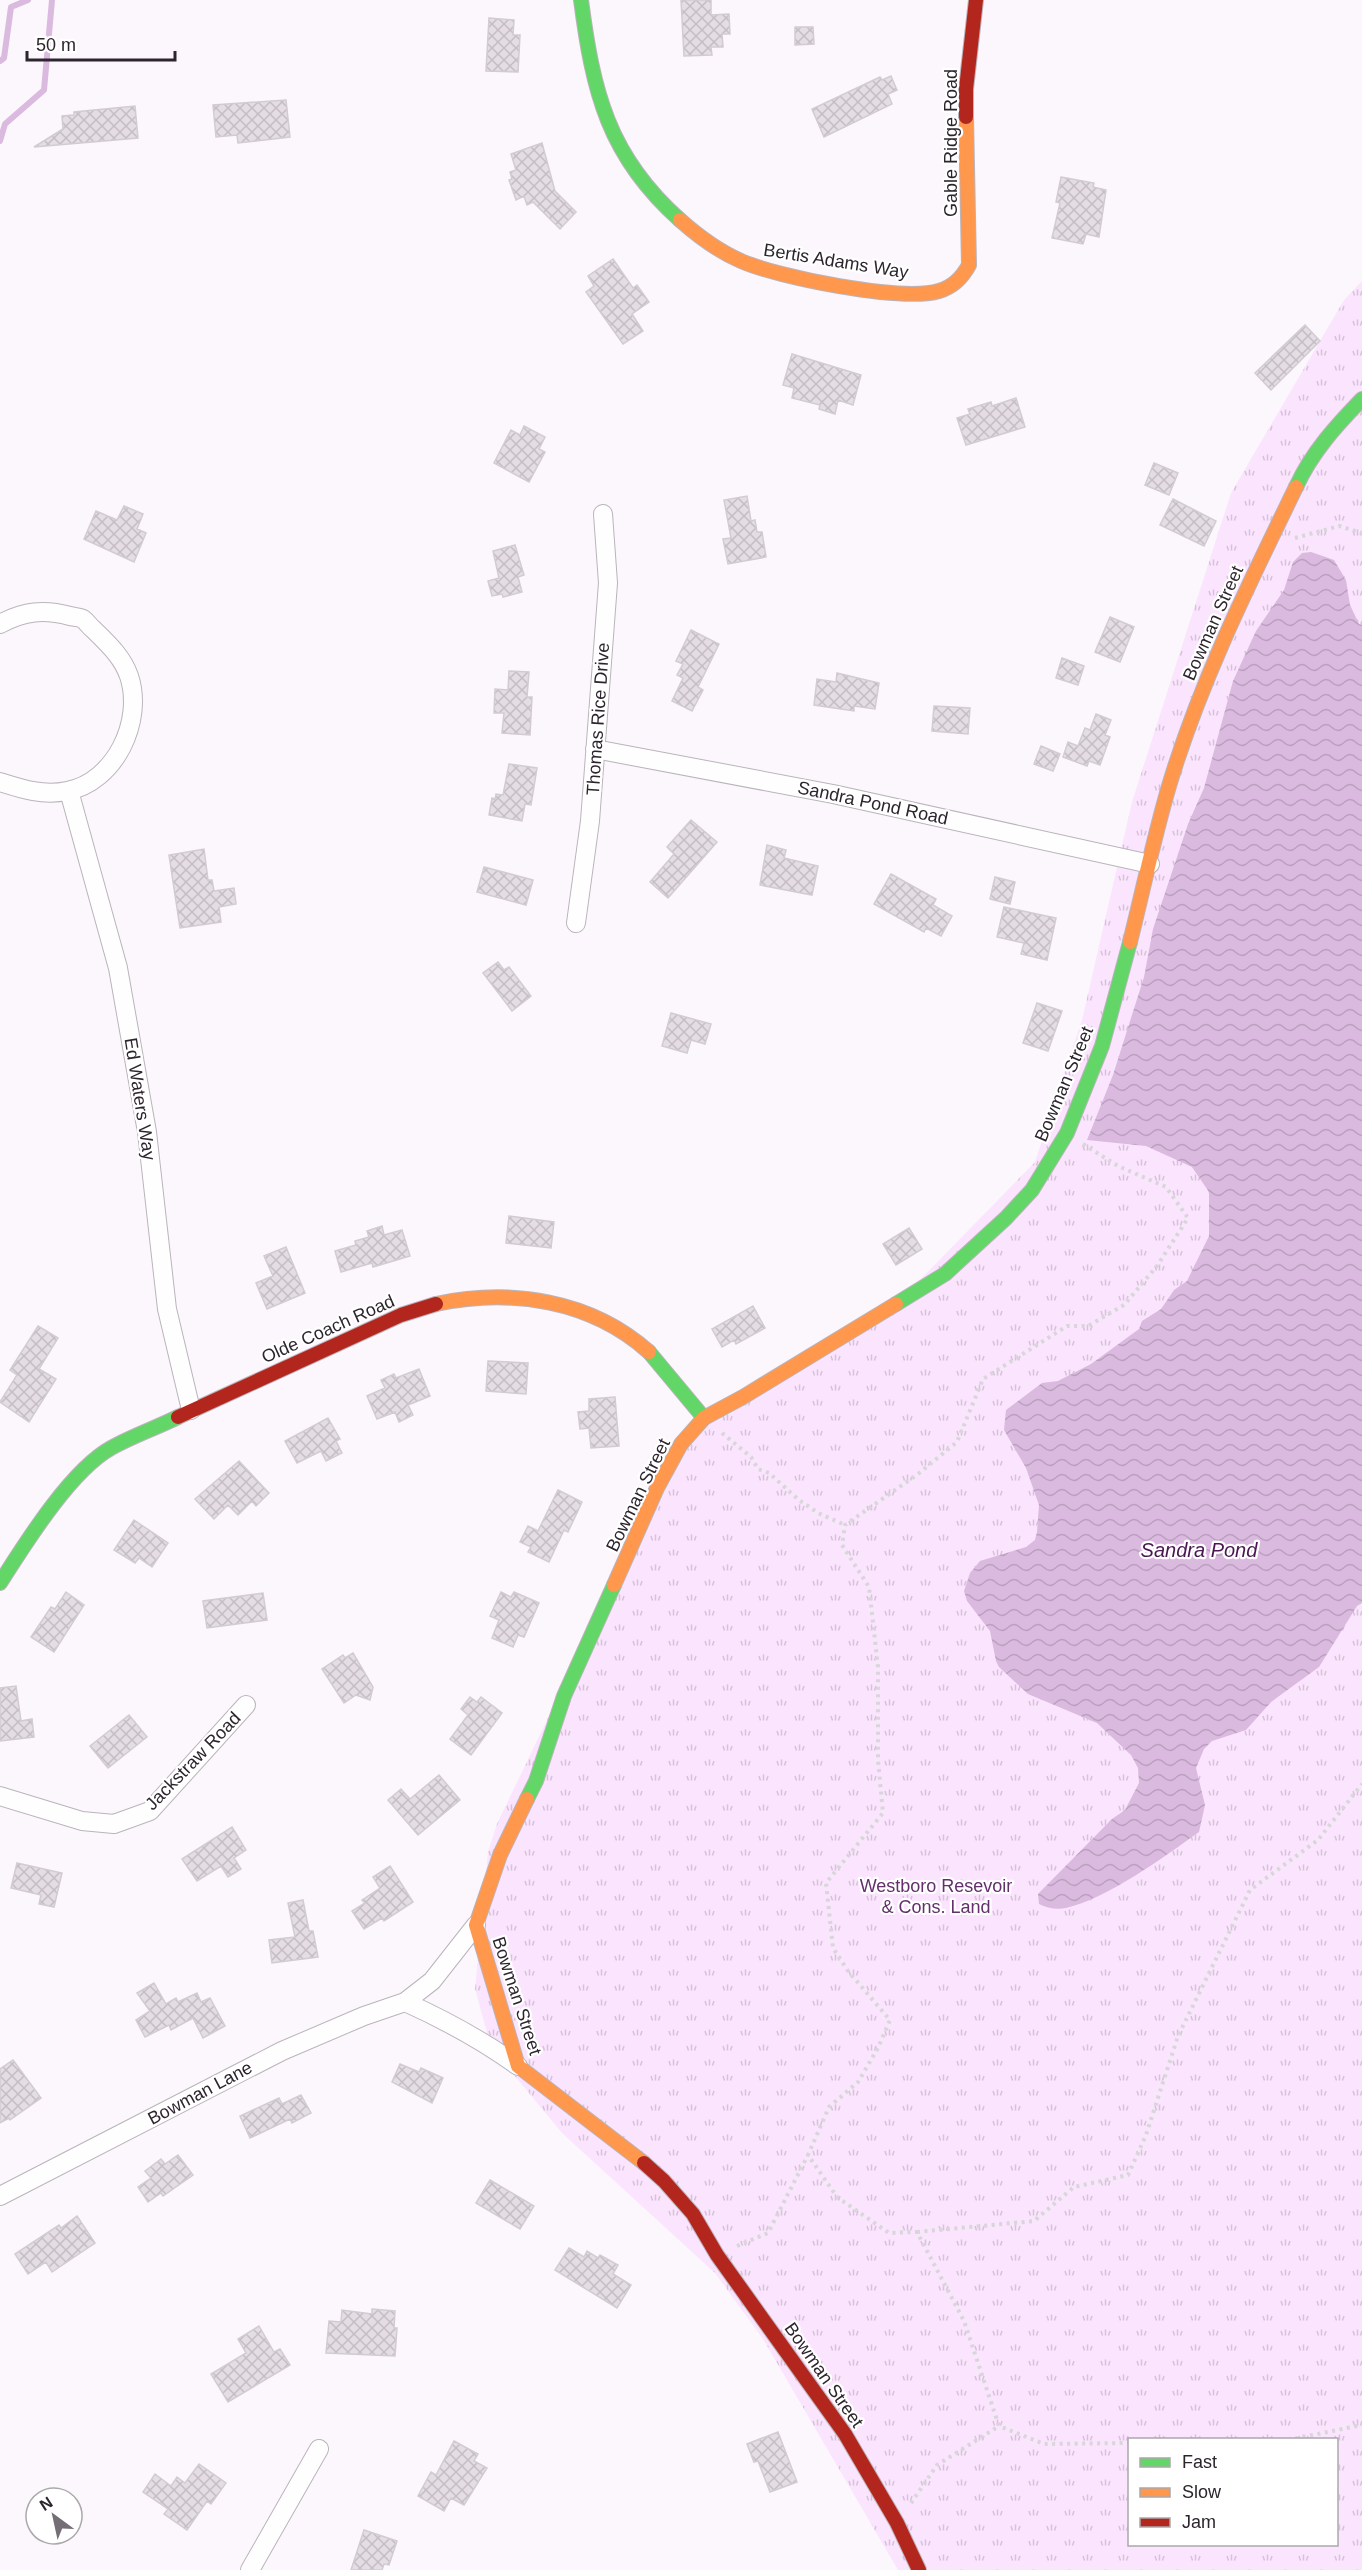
<svg xmlns="http://www.w3.org/2000/svg" width="1362" height="2570" font-family="Helvetica,sans-serif">
<defs>
<pattern id="park-tufts" width="24" height="20" patternUnits="userSpaceOnUse" patternTransform="scale(1.5)"><rect width="24" height="20" fill="#fbe4fd"/><path d="M3 7l-1-3M5 7V3M7 7l1-3M15 17l-1-3M17 17v-4M19 17l1-3" fill="none" stroke="#d7c3d9"/></pattern>
<pattern id="water-waves" width="16" height="10" patternUnits="userSpaceOnUse" patternTransform="scale(1.5)"><rect width="16" height="10" fill="#dabadf"/><path d="M0 5q4-4 8 0t8 0" fill="none" stroke="#bba0c0"/></pattern>
<pattern id="building-cross-hatch" width="8" height="8" patternUnits="userSpaceOnUse" patternTransform="scale(1.5)"><rect width="8" height="8" fill="#e4dde4"/><path d="M0 0l8 8M0 8l8-8" fill="none" stroke="#c4bec4"/></pattern>
</defs>
<rect width="100%" height="100%" fill="#fcf7fc"/>
<path fill="url(#park-tufts)" fill-rule="evenodd" d="M1362,281V2570H898L763,2339L715,2273L562,2133L509,2069L489,2040L475,1989L488,1852L497,1824L682,1439L877,1324L1035,1162L1082,1020L1132,802L1231,493L1344,300ZM1130,2440H1336V2544H1130Z"/>
<path fill="url(#water-waves)" d="M1311,552L1334,560L1346,580L1350,605L1359,624L1362,625V1603L1357,1606L1319,1667L1271,1702L1246,1730L1212,1741L1204,1749L1196,1768L1205,1805L1199,1832C1164,1857 1108,1898 1066,1908C1056,1910 1047,1908 1039,1904L1038,1894L1112,1819L1125,1810L1139,1783L1138,1768L1131,1755L1097,1723L1028,1694L999,1667L996,1661L990,1631L967,1601L964,1591L970,1573L980,1561L1026,1547L1035,1540L1037,1532L1039,1505L1026,1468L1004,1430L1006,1410L1042,1383L1058,1381L1091,1364L1139,1329L1142,1321L1161,1309L1174,1290L1187,1281L1209,1236V1192L1192,1167L1146,1146L1087,1140L1113,1075L1144,977L1153,929L1188,824L1204,788L1233,681L1256,631L1284,590L1293,562L1302,553Z"/>
<g fill="none" stroke-linecap="round" stroke-linejoin="round">
<path stroke="#dabadf" stroke-width="6" d="M0,61L4,58L11,7L28,0
M0,141L5,124L44,90L52,0"/>
</g>
<path fill="url(#building-cross-hatch)" stroke="#d2ccd2" stroke-width="1.5" d="M681,0H711V15L729,14L730,34H722L723,47H711L712,55L684,56Z
M489,18L514,20L513,35H520L518,72L486,71Z
M795,27H813L814,44L795,45Z
M891,76L897,90L888,94L892,104L824,137L812,109L880,77L882,80Z
M286,100L290,137L238,143L237,135L216,137L213,105Z
M135,106L138,138L34,147L63,129L62,116L74,115V112Z
M542,143L555,191L576,212L560,229L533,202L527,205L524,196L516,200L509,180L512,179L510,172L516,170L511,154Z
M1061,177L1094,183L1093,187L1106,190L1099,237L1086,234L1083,244L1052,238L1060,203L1056,202Z
M613,259L633,288L637,285L649,302L632,314L643,331L623,344L586,292L594,286L588,276Z
M1305,325L1320,341L1271,390L1255,373Z
M792,354L861,375L853,405L838,400L835,414L819,409L820,405L792,398L794,388L783,385Z
M1016,398L1025,427L966,445L957,418L970,414L968,409L991,402L992,406Z
M524,426L545,437L539,449L545,452L529,482L494,463L511,430L520,435Z
M1154,463L1178,473L1169,495L1145,485Z
M747,496L751,521L755,520L757,532H762L766,557L728,564L723,539L731,538L724,500Z
M1173,499L1216,521L1204,546L1160,525Z
M124,506L143,514L137,529L146,533L134,562L84,539L96,511L117,520Z
M515,545L524,575L518,577L522,592L503,597L502,594L492,596L488,581L499,578L493,551Z
M1110,617L1134,627L1120,662L1095,652Z
M691,630L719,644L698,687L703,690L692,711L672,701L683,678L677,675L683,664L676,661Z
M1062,658L1084,666L1078,685L1056,678Z
M509,671L529,672L527,697H532L530,735L502,733L504,713H494L495,689L508,690Z
M837,673L879,683L875,709L854,706V711L814,705L817,679L836,682Z
M934,706L970,708L968,734L932,731Z
M1096,714L1111,720L1105,735L1110,737L1100,765L1089,761L1087,766L1063,757L1068,742L1078,746L1085,728L1090,730Z
M1041,746L1060,754L1053,771L1034,764Z
M509,764L537,768L531,805L525,804L522,821L489,815L492,798L495,799L496,794L503,795Z
M691,820L717,842L668,898L650,882L674,854L667,847Z
M767,845L786,850L784,858L818,866L812,895L760,885Z
M204,849L208,880H212L214,891L234,888L236,904L219,907L221,922L180,928L169,855Z
M484,867L533,880L526,905L477,892Z
M891,874L936,899L933,905L952,916L941,936L926,928L924,932L874,904Z
M995,877L1015,882L1010,904L990,899Z
M1004,907L1056,918L1047,960L1021,954L1024,943L997,937Z
M498,962L504,970L509,967L531,996L512,1011L483,973Z
M1037,1003L1062,1011L1048,1051L1023,1043Z
M671,1013L711,1024L705,1044L691,1040L687,1053L662,1046Z
M509,1216L554,1222L551,1248L506,1243Z
M382,1226L384,1235L402,1230L410,1256L373,1267L372,1263L341,1272L335,1251L356,1245L355,1241L369,1237L367,1231Z
M909,1228L922,1249L896,1265L883,1244Z
M286,1247L305,1293L267,1309L256,1283L273,1276L264,1256Z
M753,1306L765,1328L736,1344L734,1340L722,1347L712,1329Z
M38,1326L58,1338L39,1369L56,1379L29,1422L0,1402L17,1375L10,1370Z
M488,1361L528,1363L526,1394L486,1391Z
M419,1369L430,1396L408,1405L413,1415L399,1422L395,1412L377,1419L367,1396L385,1388L381,1380L394,1374L396,1378Z
M615,1397L619,1446L591,1448L589,1428L580,1429L578,1412L589,1411V1399Z
M328,1418L340,1439L336,1441L342,1453L326,1461L321,1451L297,1463L285,1441Z
M239,1461L269,1493L256,1506L252,1501L238,1515L228,1505L214,1519L195,1499Z
M558,1490L582,1502L568,1532L564,1530L549,1562L528,1552L531,1547L520,1542L528,1526L538,1531Z
M134,1520L168,1543L152,1567L139,1558L135,1563L114,1550Z
M66,1592L84,1605L54,1652L31,1637L51,1607L55,1609Z
M501,1592L511,1597L514,1592L539,1603L524,1637L518,1635L513,1647L492,1638L499,1620L490,1616Z
M263,1593L267,1620L207,1628L203,1601Z
M353,1653L373,1687L370,1700L356,1695L344,1703L322,1669L343,1655L345,1658Z
M16,1686L21,1721L32,1719L34,1737L0,1741V1688Z
M470,1697L477,1702L481,1697L502,1713L471,1755L450,1739L468,1715L461,1709Z
M129,1715L147,1737L108,1768L90,1746Z
M439,1775L460,1800L418,1835L388,1800L401,1789L410,1799Z
M232,1827L246,1850L234,1858L241,1869L228,1877L221,1866L197,1881L182,1859Z
M17,1863L62,1873L54,1907L39,1904L41,1895L11,1888Z
M390,1866L413,1902L384,1921L382,1918L364,1929L352,1911L365,1903L362,1900L380,1888L373,1877Z
M303,1900L309,1931H313L318,1957L272,1963L269,1940L295,1937L288,1903Z
M154,1983L166,2004L176,1998L178,2002L197,1993L201,2002L210,1998L225,2026L203,2038L193,2018L171,2030L169,2025L145,2037L136,2020L150,2011L137,1993Z
M13,2060L41,2098L10,2120L9,2118L0,2123V2069Z
M400,2064L419,2072L421,2068L443,2078L432,2103L392,2082Z
M301,2095L311,2113L292,2123L290,2119L250,2138L240,2116L279,2098L282,2104Z
M178,2155L193,2175L163,2196L161,2193L148,2202L138,2187L151,2178L145,2171L161,2159L165,2164Z
M490,2180L534,2206L520,2229L476,2203Z
M77,2216L95,2243L52,2272L46,2262L28,2274L15,2254L59,2225L61,2228Z
M569,2248L584,2257L587,2251L598,2258L600,2255L618,2265L613,2274L631,2285L617,2308L555,2270Z
M372,2309L395,2311L394,2328H397L395,2356L326,2353L329,2321L341,2322L342,2310L372,2314Z
M259,2326L274,2352L280,2349L290,2365L228,2402L211,2374L246,2353L238,2339Z
M778,2432L797,2482L770,2492L758,2461L754,2462L747,2444Z
M454,2441L478,2454L474,2461L487,2468L464,2505L451,2498L444,2511L418,2496L431,2472L436,2475Z
M199,2464L226,2483L211,2504L207,2501L187,2530L164,2514L168,2509L143,2492L155,2474L171,2486L177,2477L185,2483Z
M364,2530L397,2541L389,2565L384,2564L382,2570H351Z"/>
<g fill="none" stroke-linecap="round" stroke-linejoin="round">
<g stroke="#bab4bb" stroke-width="20">
<path id="street" d="M0,624C24,611 44,609 70,616C74,617 80,617 83,619C87,622 90,627 93,629C107,643 122,656 129,676C144,721 115,782 67,791C43,796 22,789 0,782
M595,749L833,794L1150,864
M69,791L118,968L147,1132L167,1309L191,1410
M576,923L590,821L608,583L603,514
M0,1796L82,1821L114,1824L150,1811L246,1705
M405,2002L432,1981L476,1925
M0,2196L282,2051L364,2016L405,2002C445,2020 482,2040 518,2066
M250,2570L319,2449"/>
</g>
<g stroke="#bab4bb" stroke-width="16">
<path id="fast" d="M581,0C593,92 608,156 680,220
M1296,487C1312,452 1336,426 1362,399
M896,1304L945,1274L1006,1218L1032,1190L1067,1133L1102,1046L1130,942
M649,1352L704,1418
M0,1583C25,1544 70,1471 111,1448C132,1436 156,1428 178,1417
M527,1799L536,1781L564,1696L614,1585"/>
</g>
<g stroke="#bab4bb" stroke-width="16">
<path id="slow" d="M680,220C698,236 718,251 741,261C777,277 901,302 939,291C953,287 962,278 969,265L966,117
M1130,942C1143,890 1154,837 1169,786C1200,682 1249,584 1296,487
M436,1304C511,1288 591,1300 649,1352
M614,1585L657,1488L681,1444L704,1418L743,1397L896,1304
M527,1799L500,1855L476,1925L518,2066L644,2163"/>
</g>
<g stroke="#bab4bb" stroke-width="16">
<path id="jam" d="M966,117V89L976,0
M178,1417L401,1315L436,1304
M644,2163L664,2181L693,2214L717,2255L845,2434L897,2523L919,2570"/>
</g>
<path stroke="#d7d6d8" stroke-width="4" stroke-dasharray="3 4.5" stroke-linecap="butt" d="M1295,538L1339,526L1362,533
M1083,1144L1118,1166L1166,1187L1188,1218L1157,1266L1124,1305L1088,1326H1067L983,1379L957,1442L918,1474L845,1525L842,1545L869,1587L878,1667V1760L883,1813L826,1883L833,1948L848,1971L890,2020L878,2048L858,2082L829,2107L808,2155L837,2197L889,2233L917,2232L964,2321L999,2426L1044,2444L1130,2443
M722,1433L751,1457L758,1469L769,1473L799,1500L818,1513L845,1525
M917,2232L1034,2221L1074,2187L1128,2175L1146,2135L1178,2036L1250,1890L1318,1840L1362,1784
M737,2246L768,2233L808,2155
M1288,2440L1362,2425
M911,2503L937,2465L999,2426"/>
<use href="#street" stroke="#fffeff" stroke-width="18"/>
<use href="#fast" stroke="#63d668" stroke-width="14"/>
<use href="#slow" stroke="#ff974d" stroke-width="14"/>
<use href="#jam" stroke="#b3261e" stroke-width="14"/>
</g>
<g text-anchor="middle" dominant-baseline="central" stroke-width="4.5" stroke-linejoin="round" paint-order="stroke">
<g font-size="18" fill="#2d252e" stroke="#fff">
<text transform="translate(951 143) rotate(-90)">Gable Ridge Road</text>
<text transform="translate(836 261) rotate(9)">Bertis Adams Way</text>
<text transform="translate(1213 623) rotate(-66)">Bowman Street</text>
<text transform="translate(598 719) rotate(-86)">Thomas Rice Drive</text>
<text transform="translate(873 803) rotate(12)">Sandra Pond Road</text>
<text transform="translate(1064 1084) rotate(-67)">Bowman Street</text>
<text transform="translate(140 1099) rotate(81)">Ed Waters Way</text>
<text transform="translate(328 1329) rotate(-24)">Olde Coach Road</text>
<text transform="translate(638 1495) rotate(-64)">Bowman Street</text>
<text transform="translate(193 1761) rotate(-46)">Jackstraw Road</text>
<text transform="translate(517 1996) rotate(72)">Bowman Street</text>
<text transform="translate(200 2093) rotate(-28)">Bowman Lane</text>
<text transform="translate(824 2375) rotate(55)">Bowman Street</text>
</g>
<g font-size="18" fill="#642f6c" stroke="#fff">
<text x="936" y="1886">Westboro Resevoir<tspan x="936" dy="21">&amp; Cons. Land</tspan></text>
</g>
<g font-size="20" font-style="italic" fill="#4a1552" stroke="#fff">
<text x="1199" y="1550">Sandra Pond</text>
</g>
</g>
<rect x="1128" y="2438" width="210" height="108" fill="#ffffff" stroke="#aba8ab" stroke-width="1.5"/>
<rect x="1140" y="2458" width="30" height="9" fill="#63d668" stroke="#aba8ab" stroke-width="1.5"/>
<text x="1182" y="2468" font-size="18" fill="#2d252e">Fast</text>
<rect x="1140" y="2488" width="30" height="9" fill="#ff974d" stroke="#aba8ab" stroke-width="1.5"/>
<text x="1182" y="2498" font-size="18" fill="#2d252e">Slow</text>
<rect x="1140" y="2518" width="30" height="9" fill="#b3261e" stroke="#aba8ab" stroke-width="1.5"/>
<text x="1182" y="2528" font-size="18" fill="#2d252e">Jam</text>
<g transform="translate(54 2516) rotate(327)"><circle r="28" fill="#ffffff" stroke="#aba8ab" stroke-width="1.5"/>
<path d="M0-4.5L10 22L0 15L-10 22Z" fill="#756e76"/>
<text y="-9" font-size="16" font-weight="bold" text-anchor="middle" fill="#2d252e">N</text>
</g>
<path d="M27 51v9h148v-9" fill="none" stroke="#2d252e" stroke-width="3"/>
<text x="36" y="51" font-size="18" fill="#2d252e" stroke="#ffffff" stroke-width="4.5" paint-order="stroke">50 m</text>
</svg>
